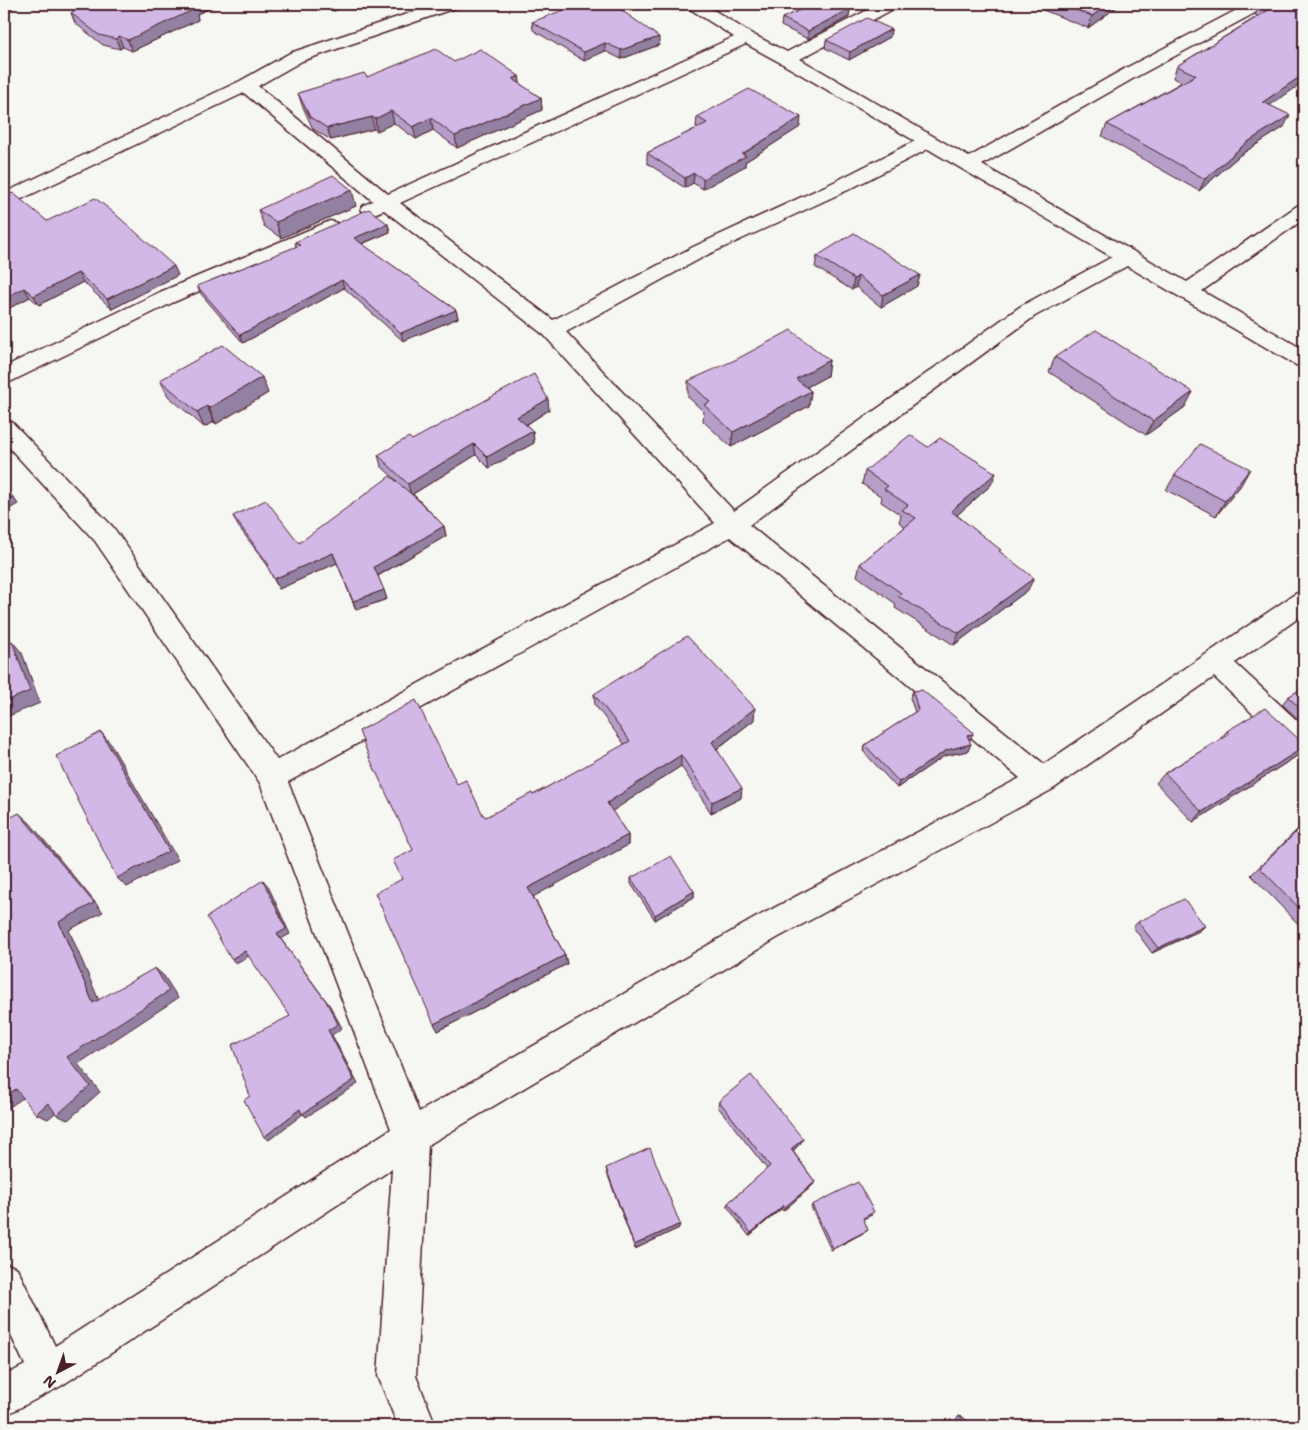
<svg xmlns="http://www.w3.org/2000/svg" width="1308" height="1430" font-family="'Shantell Sans',sans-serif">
<rect width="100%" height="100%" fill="#f6f6f2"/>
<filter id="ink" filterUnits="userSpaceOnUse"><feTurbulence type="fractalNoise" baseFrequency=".02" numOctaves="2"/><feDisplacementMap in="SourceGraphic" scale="10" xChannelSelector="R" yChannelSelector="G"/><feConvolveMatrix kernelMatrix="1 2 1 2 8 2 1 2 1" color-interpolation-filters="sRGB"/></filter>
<g filter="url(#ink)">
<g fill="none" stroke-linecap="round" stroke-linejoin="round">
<g stroke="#4a1f2b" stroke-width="3">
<path id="minor" d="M4,4H15L10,9L4,11Z
M437,4H460L458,7L302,61L258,86L388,194L734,37L687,7L685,4H704L752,34L787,52L879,4H899L897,7L800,59L969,157L1124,69L1248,4H1268L1266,7L1136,77L982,165L1187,282L1297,206L1304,204V219L1202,291L1304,350V367L1296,365L1127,266L1035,316L749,525L1044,764L1295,594L1304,591V614L1235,663L1304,727V756L1294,753L1214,677L1053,789L777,938L428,1145L416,1376L436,1426H398L378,1376L392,1169L61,1386L4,1416V1376L25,1365L4,1321V1263L17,1268L55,1346L391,1129L260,783L95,541L4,442V420L12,422L113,527L277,760L715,523L544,335L384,210L371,215L364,213L361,209L364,205L373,201L244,93L11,204L4,206V193L240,81L290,53ZM746,44L781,63L915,141L834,182L693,247L553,320L400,203ZM928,149L1112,257L1021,306L734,511L566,332L707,255L848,190ZM730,537L1020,778L755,918L419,1112L288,782Z
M330,221L337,223L340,227L337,231L174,302L12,381L4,384V367L160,292Z"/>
</g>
<use href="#minor" fill="#f6f6f2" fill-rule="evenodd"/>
</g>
<path fill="#b59ec7" stroke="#4a1f2b" d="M83,4H220L197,14L198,20L132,51L123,47L120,49L103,45L75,23L71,13Z
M317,4H348L334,11Z
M855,4H872L863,8Z
M1028,4H1121L1088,28Z
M1224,4H1245L1236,8Z
M1260,4H1304V82L1270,105L1284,127L1240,155L1199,191L1102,136L1107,124L1182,82L1173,78L1177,66L1258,16L1255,15Z
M850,9L849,17L808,39L781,26L782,18Z
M532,22L659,45L621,59L605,51L584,61L533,30Z
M891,29L890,37L849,60L825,48L826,40Z
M454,62L519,76L520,84L541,98L542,110L457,148L433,130L416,139L394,123L377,131L374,129L331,140L313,129L302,105L298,93L367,77Z
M697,117L800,127L745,162V166L703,189L693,183L685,188L647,163V153L697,128L696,127Z
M4,196L47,221L178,275L112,309L83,282L39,305L30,297L4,311Z
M356,206L281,238L264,226L258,210Z
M388,224L390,232L362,244L456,310L458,318L403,341L344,288L243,343L201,294L197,286L296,247L295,242Z
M817,256L920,275L917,286L881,307L856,287L852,290L815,267Z
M1055,357L1185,407L1146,435L1049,372Z
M829,360L827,376L807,387L811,391L809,406L731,447L703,421L704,412L688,397V381Z
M160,380L268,393L216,424L214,422L204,427L168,396Z
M549,410L526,425L533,431L534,443L489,468L476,455L413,494L444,526L446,536L378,576L387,599L356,610L337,563L279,589L272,576L268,566L238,526L233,516L299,543L397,481L381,466L378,455L412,440Z
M928,447L991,485L957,515L1000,552L1028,590L954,645L895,608L896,604L857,576L860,564L905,527L899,522L901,515L881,502L882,497L862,484L865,471Z
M1175,475L1241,485L1216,516L1166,490Z
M1304,687V725L1282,704L1288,697Z
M913,691L973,734L969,741L968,751L944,756L897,788L863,751L865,745L915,712L910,698Z
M594,694L754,720L717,749L741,798L711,813L681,766L612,811L628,835V845L533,896L565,955L567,964L438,1031L402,879L413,850L457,784L483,815L486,817L533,795L625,745L595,705Z
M1227,731L1304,744V748L1297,756L1193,822L1156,783L1165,773L1219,740Z
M1304,823V930L1251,875Z
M631,878L694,891V897L655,920L631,884Z
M1138,922L1205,926L1199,931L1152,953L1133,927Z
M719,1101L803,1139L800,1144L793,1151L815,1182L812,1186L783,1211L781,1209L749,1236L727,1206L728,1203L767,1169L718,1107Z
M606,1168L679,1228L635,1249L607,1173Z
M812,1205L872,1215L863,1219L865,1232L831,1250L811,1207Z
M959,1416L963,1417L970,1426H950Z"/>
<path fill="#9381a2" stroke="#4a1f2b" d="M193,4H220L197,14L198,20L132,51L128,40Z
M332,4H348L334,11Z
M864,4H872L863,8Z
M1109,4H1121L1088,28L1092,16Z
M1238,4H1245L1236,8Z
M850,9L849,17L808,39V31Z
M891,29L890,37L849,60L850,52Z
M119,36L123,47L120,49L116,39Z
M659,37V45L621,59V50Z
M605,43V51L584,61V52Z
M1304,74V82L1257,114L1263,102Z
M519,76L521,88L513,79Z
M541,98L542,110L457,148L455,136Z
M391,111L394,123L377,131L375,119Z
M1290,115L1284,127L1240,155L1199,191L1205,179L1246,143Z
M372,117L374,129L331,140L327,128Z
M801,117L800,127L745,162V166L703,189V179Z
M431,118L433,130L416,139L413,127Z
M694,173L693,183L685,188V178Z
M352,190L356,206L281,238L276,222Z
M388,224L390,232L356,246L354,238Z
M174,266L178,275L112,309L107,299Z
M78,273L83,282L39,305L34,296Z
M920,275L917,286L881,307L883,295Z
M858,276L856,287L852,290L854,279Z
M342,280L344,288L243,343L240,335Z
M24,288L30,297L4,311V298Z
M456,310L458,318L403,341L401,333Z
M829,360L827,376L794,394L796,379Z
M262,377L268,393L216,424L209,408Z
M811,391L809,406L731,447L733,432Z
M1193,392L1185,407L1146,435L1153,421Z
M548,399L549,410L519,429L517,417Z
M207,406L214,422L204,427L197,412Z
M533,431L534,443L489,468L487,457Z
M474,444L476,455L411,495L408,484Z
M1250,469L1241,485L1216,516L1225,501Z
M4,473L7,478L4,480Z
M996,473L991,485L947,524L951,511Z
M13,497L18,504L4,512V501Z
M444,526L446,536L377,576L374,567Z
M333,553L337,563L279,589L274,579Z
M1034,578L1028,590L954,645L959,633Z
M384,590L387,599L356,610L353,601Z
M12,641L22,653L40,703L4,718V702Z
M755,708L754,720L711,753L712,742Z
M101,732L110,743L178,860L127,887L117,878Z
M973,734L970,740L964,742L967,735Z
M971,744L968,751L944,756L897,788L899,782L947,750Z
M1304,747V748L1297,756L1193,822L1202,812Z
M681,755V766L608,814L607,803Z
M742,788L741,798L711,813L712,802Z
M19,813L30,823L103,912L69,930L103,1010L93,1003L59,922Z
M628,835V845L531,898L528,888Z
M263,880L268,886L290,934L281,939L330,1006L342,1028L332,1035L358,1084L306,1117L303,1114L269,1140L264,1137L300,1109L354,1080L277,934Z
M694,891V897L655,920V915Z
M1205,926L1199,931L1152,953L1158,948Z
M245,951L249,956L236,963L231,959Z
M565,955L567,964L438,1031L434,1024Z
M155,968L164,976L178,998L78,1064L100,1092L68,1120L57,1115L67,1057Z
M16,1089L27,1095L7,1109L4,1107V1097Z
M48,1103L60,1109L48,1119L36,1114Z
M803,1139L800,1144L789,1154L791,1149Z
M815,1182L812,1186L783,1211L785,1207Z
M784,1205L781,1209L749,1236L751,1233Z
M680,1224L679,1228L635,1249L634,1245Z
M868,1230L865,1232L831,1250L833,1248Z"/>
<path fill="#d2b8e7" stroke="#4a1f2b" d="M83,4H193L189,6L195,9L128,40L119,36L116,39L99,35L71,13Z
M579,4H613L659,37L621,50L605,43L584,52L532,22Z
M814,4H839L850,9L808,31L782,18Z
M1060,4H1109L1092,16Z
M1261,4H1304V74L1263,102L1290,115L1246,143L1205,179L1107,124L1196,75L1177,66L1272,8Z
M867,18L891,29L850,52L826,40Z
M436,49L454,62L480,49L519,76L513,79L541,98L455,136L431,118L413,127L391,111L375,119L372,117L327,128L310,117L298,93L364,73L367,77Z
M749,89L801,117L742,154L746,156L703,179L694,173L685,178L647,153L707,123L697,117Z
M333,175L352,190L276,222L258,210Z
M13,193L47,221L95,198L113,212L174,266L107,299L78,273L34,296L24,288L4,298V196Z
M369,209L388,224L354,238L456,310L401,333L342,280L240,335L197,286L300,245L295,242Z
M854,233L920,275L883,295L858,276L854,279L817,256Z
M791,330L829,360L796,379L811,391L733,432L704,405L710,402L688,381L737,359Z
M1096,330L1193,392L1153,421L1055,357Z
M223,345L262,377L209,408L207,406L197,412L160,380Z
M534,374L548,399L517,417L533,431L487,457L474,444L408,484L378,455L409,437L412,440Z
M910,435L928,447L940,438L996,473L951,511L1001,550L999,551L1034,578L959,633L898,596L901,593L860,564L916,518L902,510L908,505L884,489L888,486L865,471Z
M1200,444L1250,469L1225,501L1175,475Z
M390,476L416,498L444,526L374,567L384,590L353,601L333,553L274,579L267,566L269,565L233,516L266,500L299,543Z
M4,486L13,497L4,501Z
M687,636L755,708L712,742L742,788L712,802L681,755L607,803L628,835L528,888L565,955L434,1024L375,893L402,879L393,860L413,850L369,757L359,731L416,700L457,784L466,780L483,815L486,817L532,793L533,795L630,741L594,694Z
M12,641L30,691L4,702V644Z
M1304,687V712L1288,697Z
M922,690L972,731L973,734L967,735L971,744L947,750L899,782L865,745L918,710L913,691Z
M1265,708L1304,744V747L1202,812L1165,773L1229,734L1227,731Z
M101,732L169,851L117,878L56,756Z
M19,813L94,903L59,922L93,1003L155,968L169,991L67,1057L90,1086L57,1115L48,1103L36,1114L16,1089L4,1097V821Z
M1304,824V913L1260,868Z
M671,856L694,891L655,915L631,878Z
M263,880L286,929L277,934L326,1001L338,1024L328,1030L354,1080L302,1114L300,1109L264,1137L244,1100L250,1096L232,1045L290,1016L245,951L231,959L207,917Z
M1184,899L1205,926L1158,948L1138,922Z
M751,1075L803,1139L791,1149L815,1182L785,1207L784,1205L751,1233L728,1203L770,1166L719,1101Z
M650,1148L680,1224L634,1245L606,1168Z
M858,1182L874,1212L863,1218L868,1230L833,1248L812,1205Z
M963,1417L970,1426H954Z"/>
</g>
<rect width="1308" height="1430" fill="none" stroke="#f6f6f2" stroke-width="20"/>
<rect x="10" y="10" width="1288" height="1410" fill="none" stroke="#4a1f2b" stroke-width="2" filter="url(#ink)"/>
<g transform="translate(58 1372) rotate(221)" stroke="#f6f6f2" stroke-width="4" paint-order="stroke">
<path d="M0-4L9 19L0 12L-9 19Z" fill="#4a1f2b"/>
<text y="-8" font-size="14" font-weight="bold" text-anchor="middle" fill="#4a1f2b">N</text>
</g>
</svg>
